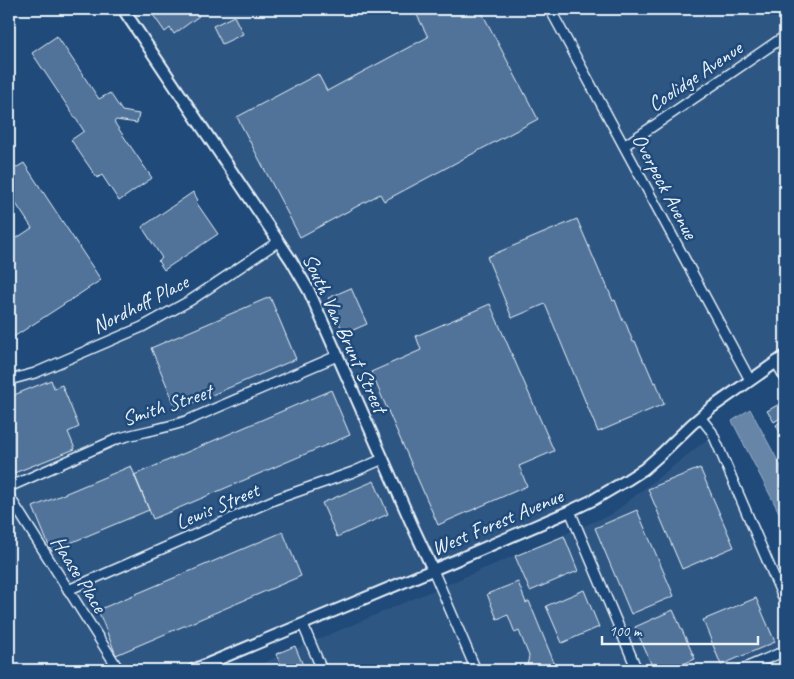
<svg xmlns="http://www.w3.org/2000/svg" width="794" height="679" font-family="Caveat,sans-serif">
<rect width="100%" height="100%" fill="#1f4a7a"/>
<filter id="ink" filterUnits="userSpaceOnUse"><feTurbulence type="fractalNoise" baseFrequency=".02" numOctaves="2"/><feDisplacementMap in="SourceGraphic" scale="10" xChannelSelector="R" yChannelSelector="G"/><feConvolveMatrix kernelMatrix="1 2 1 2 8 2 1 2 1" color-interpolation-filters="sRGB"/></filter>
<g filter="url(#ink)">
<path fill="#2e5683" d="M123,9H785V356L670,446L606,493L193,670H9V380L142,327L278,241Z
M714,434L785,602V670H246L612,514Z"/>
<path fill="#6685a7" stroke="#9ab0c7" d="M750,409L785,474V524L732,421Z"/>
<path fill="#517399" stroke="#e8f1f8" d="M149,9H198L195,10L199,16L174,34L170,28L165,32Z
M414,9H480L538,119L384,201L380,194L300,237L237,117L318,74L327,91L428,37Z
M234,16L243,34L222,44L213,26Z
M57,36L99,99L110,93L122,111L139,114L137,123L116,120L114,122L152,178L119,201L102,175L97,178L71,140L84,131L32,53Z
M24,163L101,280L9,340V243L32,228L9,193V172Z
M193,192L198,200L196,202L218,234L164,270L158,261L162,258L142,227Z
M577,219L603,280L604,279L613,301L615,300L623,321H625L633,342L635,341L644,362H645L654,383L656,382L664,404L598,432L545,304L512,318L487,257Z
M351,288L367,324L344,334L328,298Z
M270,297L296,359L177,410L151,348Z
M490,304L554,451L519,466L527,486L438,525L371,372L421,350L416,336Z
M51,380L54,388L62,385L79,427L68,432L75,449L9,475V397Z
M331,390L350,435L153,519L134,475Z
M781,403L785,409V415L774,422L767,411Z
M785,419V435L783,437L776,425Z
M131,466L149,510L51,551L33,507Z
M700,468L734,547L682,569L648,489Z
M374,481L388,514L337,537L322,503Z
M637,510L674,596L631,614L595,528Z
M283,532L301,576L116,655L98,610Z
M564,536L578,571L530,591L515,556Z
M518,582L526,603L529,601L557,670H517L527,666L529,656L519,631L515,633L508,615L497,619L487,594Z
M584,590L599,627L562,643L546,606Z
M756,598L775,642L721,665L703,620Z
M673,610L695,659L669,670H654L635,627Z
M295,646L305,670H283L276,654Z"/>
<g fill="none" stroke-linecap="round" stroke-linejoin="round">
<g stroke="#e8f1f8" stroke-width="12">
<path id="minor" d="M550,9L750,380
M624,146L785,36
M776,362L785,378
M9,380L35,373L142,327L191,300L279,241
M700,417L712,432L785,602
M9,487L117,439C139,432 163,429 186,421L337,356
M9,496L119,670
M570,511L637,670
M433,570L476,670
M68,590L276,499L353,472L383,459
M303,625L322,670
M740,670L785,651"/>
</g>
<g stroke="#e8f1f8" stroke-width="14">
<path id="tertiary" d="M123,9L291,260L309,291L317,309L413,527L433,570
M193,670L454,561L570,511L593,500L627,480L644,469L661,454L692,424L711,408L785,356"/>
</g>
<use href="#minor" stroke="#1f4a7a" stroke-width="9"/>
<use href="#tertiary" stroke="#1f4a7a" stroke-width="10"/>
</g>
</g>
<g text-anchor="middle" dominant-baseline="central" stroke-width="5" stroke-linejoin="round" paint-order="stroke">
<g font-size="21" fill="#e8f1f8" stroke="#1f4a7a">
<text transform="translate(695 76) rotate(-34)">Coolidge Avenue</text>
<text transform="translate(665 186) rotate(62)">Overpeck Avenue</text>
<text transform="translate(140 304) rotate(-27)">Nordhoff Place</text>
<text transform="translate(345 333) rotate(65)">South Van Brunt Street</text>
<text transform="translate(167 405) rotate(-18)">Smith Street</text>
<text transform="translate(217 506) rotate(-23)">Lewis Street</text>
<text transform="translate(497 522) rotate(-23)">West Forest Avenue</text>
<text transform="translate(79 574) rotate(58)">Haase Place</text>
</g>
</g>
<rect width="794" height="679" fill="none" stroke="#1f4a7a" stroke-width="30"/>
<rect x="15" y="15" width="764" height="649" fill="none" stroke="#e8f1f8" stroke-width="2" filter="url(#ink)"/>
<path d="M602 636v8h156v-8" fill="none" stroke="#e8f1f8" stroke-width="2.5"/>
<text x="609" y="636" font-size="15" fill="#e8f1f8" stroke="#1f4a7a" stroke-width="4" paint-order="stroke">100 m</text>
</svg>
